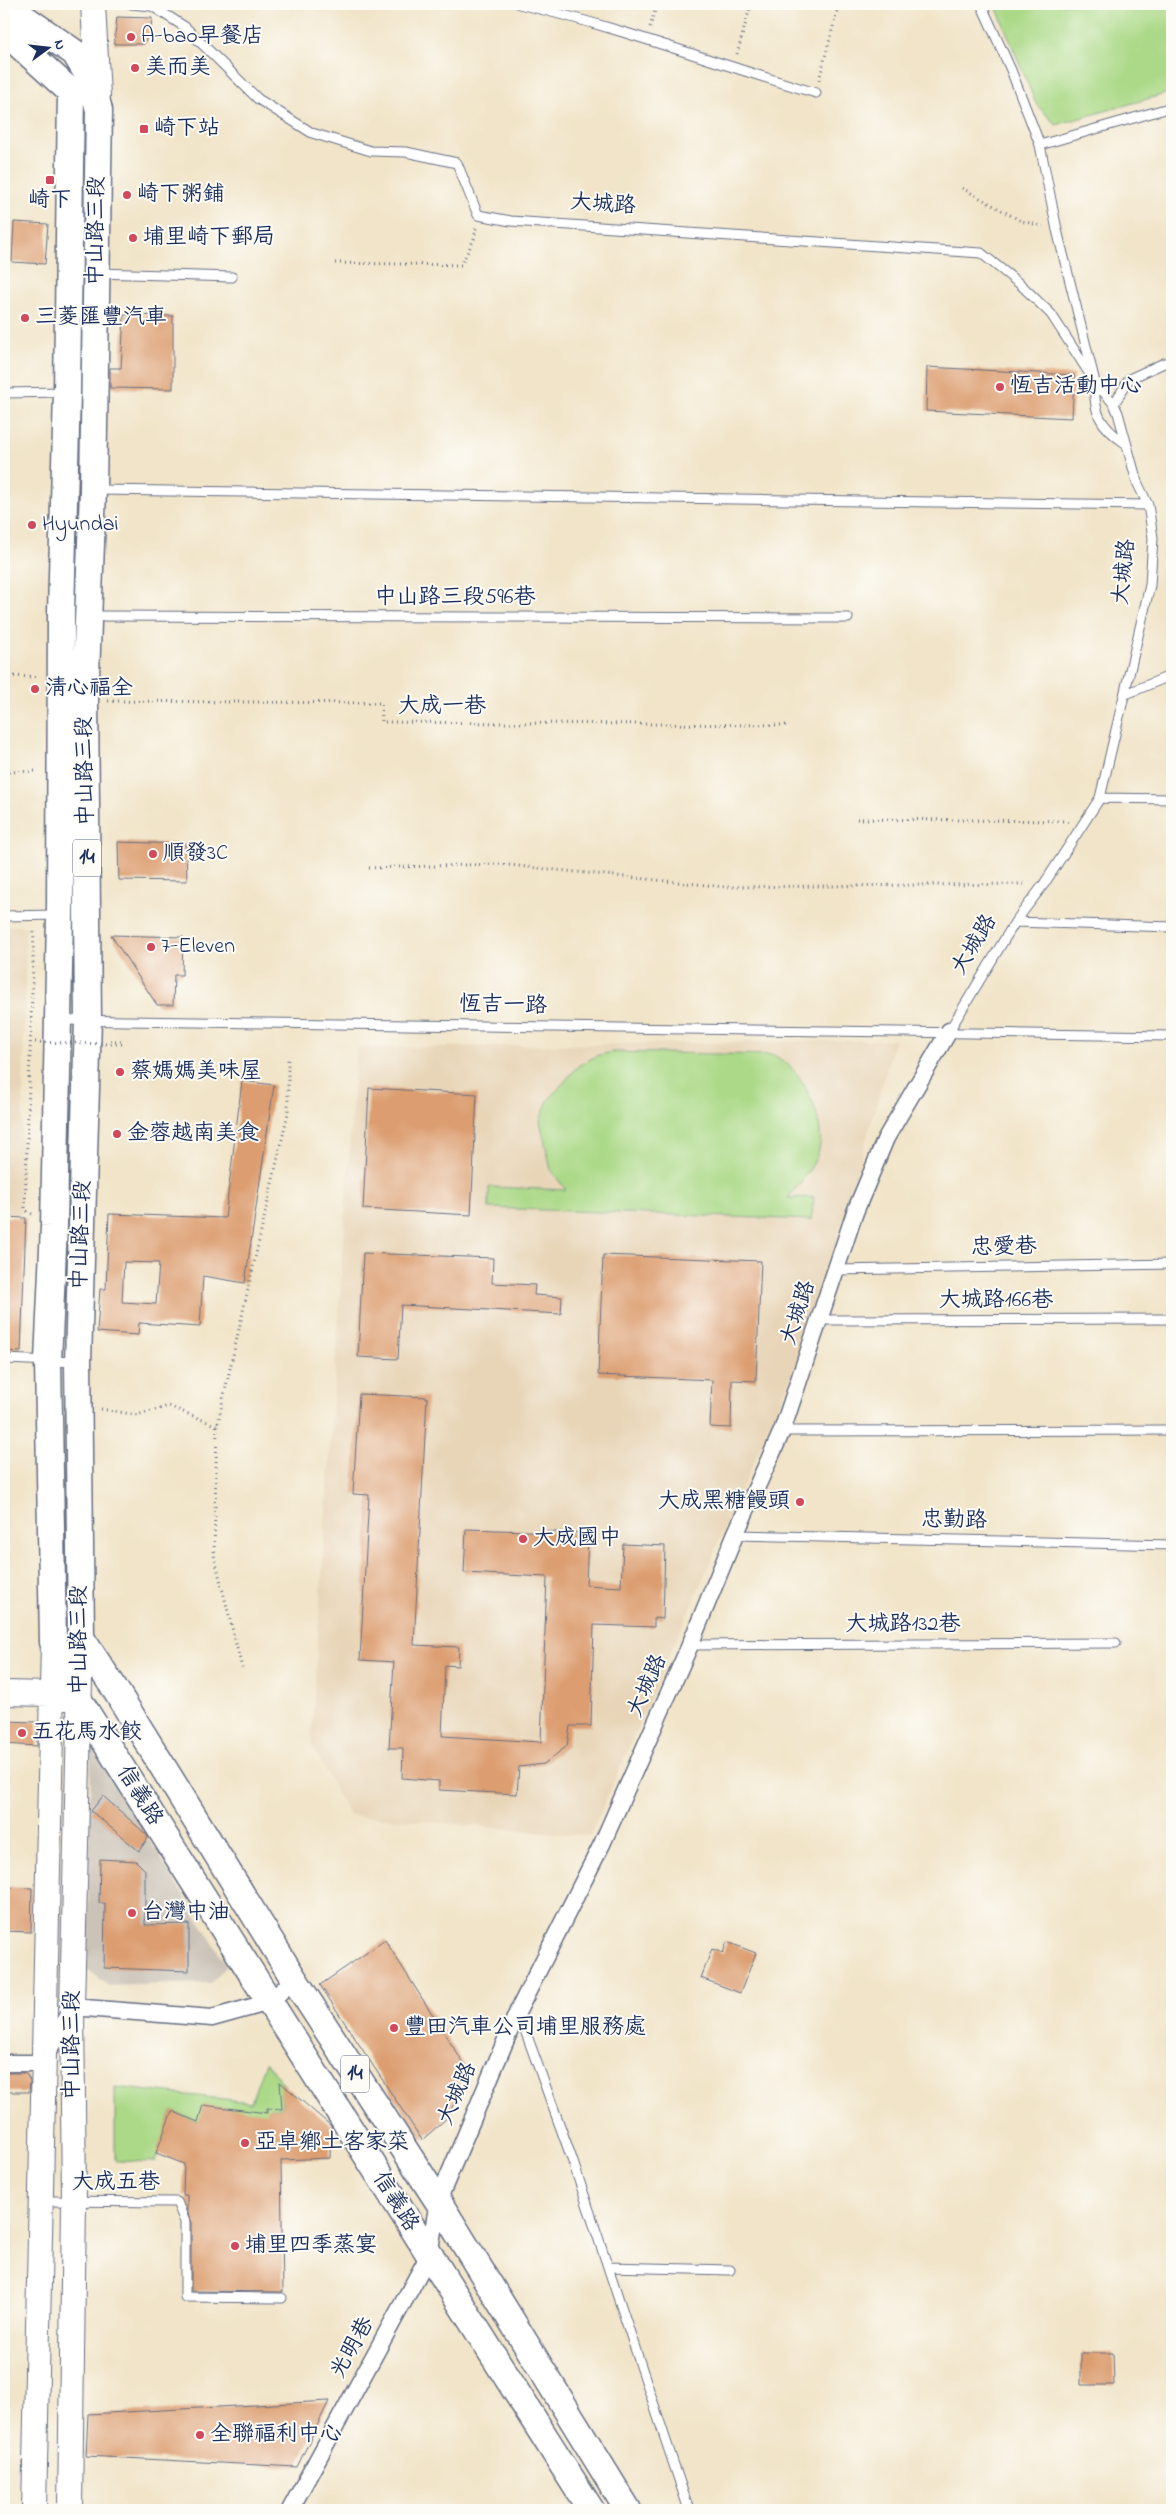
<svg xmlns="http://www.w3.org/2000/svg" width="1176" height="2514" font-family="'Indie Flower','LXGW WenKai TC',sans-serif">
<rect width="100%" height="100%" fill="#fdfcf7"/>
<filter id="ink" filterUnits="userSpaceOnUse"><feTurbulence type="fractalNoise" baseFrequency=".02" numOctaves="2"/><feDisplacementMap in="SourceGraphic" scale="10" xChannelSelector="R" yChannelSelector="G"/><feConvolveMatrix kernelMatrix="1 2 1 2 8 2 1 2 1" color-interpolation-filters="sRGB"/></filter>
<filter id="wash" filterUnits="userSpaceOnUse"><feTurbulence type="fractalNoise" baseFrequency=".0096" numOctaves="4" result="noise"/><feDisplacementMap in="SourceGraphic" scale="20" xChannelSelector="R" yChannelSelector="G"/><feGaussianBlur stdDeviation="1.12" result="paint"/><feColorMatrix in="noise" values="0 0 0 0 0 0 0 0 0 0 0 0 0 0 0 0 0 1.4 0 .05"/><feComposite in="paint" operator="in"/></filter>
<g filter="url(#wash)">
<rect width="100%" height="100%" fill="#f1e4c8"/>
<path fill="#e8d5b8" d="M4,926H26L21,1215H4Z
M895,1040L810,1334L590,1836L349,1815L311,1744L356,1048Z"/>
<path fill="#cbc3b8" d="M91,1745L227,1966L211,1983L109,1986L87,1969Z"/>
<path fill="#abd987" stroke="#638472" d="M995,4H1172V92L1056,125L1036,104Z
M612,1052L774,1055C781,1060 790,1065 795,1072C810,1091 823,1121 820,1145C817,1165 799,1183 788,1198L814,1197L811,1220L489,1208V1187L566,1190L551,1170L540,1121L547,1102L578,1066L596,1056Z
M265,2062L286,2087L281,2092L282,2108H269L267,2133L198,2122L172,2111L155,2162L115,2161V2087L251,2102Z"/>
<g id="blocks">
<path fill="#dc9d6f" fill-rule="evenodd" d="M117,17L152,18L151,29L144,44H114Z
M14,222L48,224L45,264L12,262Z
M124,315L173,316V389L110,388V368H121Z
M927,367L1074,375L1072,418L926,411Z
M118,842L186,844L187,881L119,880Z
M111,935L183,937L182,975H174L173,1005H157Z
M242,1081L274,1085L245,1283L203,1276L200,1327L139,1323L138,1335L97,1332L100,1289H106L109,1214L225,1218ZM124,1262L159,1263L156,1304L122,1302Z
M369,1088L477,1094L471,1215L363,1209Z
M4,1217L26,1218L21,1352L4,1351Z
M363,1253L493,1258L492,1283L535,1285L534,1295L562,1297L561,1314L401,1305L398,1359L358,1357Z
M603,1255L761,1261L756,1381L732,1380L731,1428L710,1427L712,1380L598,1375Z
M359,1394L427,1397L414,1645L459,1647L458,1666L445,1665L442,1736L541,1742L547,1577L464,1573L466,1529L588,1533L586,1585L621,1587L623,1544L665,1546L663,1619L654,1618V1627L594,1625L591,1726H570L567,1746L544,1764L519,1767L517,1794L439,1790V1781L402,1778L403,1748H389L394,1662L360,1660L369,1495L353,1494Z
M4,1721L37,1722V1746L4,1744Z
M103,1796L146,1834L148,1838L139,1851L91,1811Z
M100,1859L136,1861L145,1870V1925L189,1924V1971L104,1968L105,1903H99Z
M4,1887L32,1888L31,1932L4,1931Z
M385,1940L469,2072L447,2118L422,2140L320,1985Z
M727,1942L756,1953L740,1993L701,1978L712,1949L723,1953Z
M4,2073H24L27,2075L30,2081L29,2092H4Z
M280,2082L331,2126L330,2158L281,2160L283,2292L191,2291V2222L187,2210V2195H183L184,2164L156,2153L172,2111L198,2122L203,2105L267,2113V2108L282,2109Z
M1081,2353H1113L1114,2385H1081Z
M329,2401L297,2467L86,2456L88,2414Z"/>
</g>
</g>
<g filter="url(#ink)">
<use href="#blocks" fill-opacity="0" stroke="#666e83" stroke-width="1"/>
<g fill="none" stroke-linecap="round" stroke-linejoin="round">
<g stroke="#666e83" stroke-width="11">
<path id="lane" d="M131,4L152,6L185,27L258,99L312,133L371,151L406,152L457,163L478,215L511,221L981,253L1021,285L1051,314L1095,382L1114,404L1118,413L1137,482L1148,505L1153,538L1150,585L1100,798L1044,884L1015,922L949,1031
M519,4C620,27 717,64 816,93
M981,4L1011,70L1040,145L1057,230L1095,382C1093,413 1100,426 1125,443
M1040,145L1172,107
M97,273L232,277
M4,393L66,392
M1114,404L1129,379L1164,363L1172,362
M96,490L1148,505
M91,616L848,618
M1126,694L1172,675
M1100,798L1172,799
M4,916L58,915
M1015,922L1172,927
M60,1020L1172,1036
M836,1270L1172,1264
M821,1320L1172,1319
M4,1359L76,1362
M782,1431L1172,1430
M735,1535L1172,1545
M690,1645L1116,1643
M518,2011L572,2159L689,2510
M43,2201L177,2202L185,2222V2297L282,2298
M608,2267L730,2270"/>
</g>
<g stroke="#666e83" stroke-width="19">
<path id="street" d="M4,2063H42L72,2007L212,2018L270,2002L294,1979
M290,2510L429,2255L438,2201L518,2011L602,1844L690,1645L735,1535L782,1431L855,1212L886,1138L949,1031"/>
</g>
<g stroke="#666e83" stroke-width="26">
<path id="secondary" d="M93,4L98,96
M4,1693L50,1694L66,1698
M34,2510L53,1642
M70,2510L74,2202L72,2007L81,1638"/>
</g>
<g stroke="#666e83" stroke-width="29">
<path id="primary" d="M4,4L75,53L91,80L99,110L93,490L85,701L88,1019L78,1362L81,1638
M4,35L16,42L71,92L67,392L61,612L60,915L54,1226L48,1361L53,1642L80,1702L591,2510
M81,1638L113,1686L294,1979L438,2201L628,2510"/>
</g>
<path stroke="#666e83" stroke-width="3" stroke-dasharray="1 4" stroke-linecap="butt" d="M650,27L657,4
M737,54L751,4
M819,80L839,4
M962,188L1021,221L1043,226
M335,263L461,265L474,239L476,228
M4,676L38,677
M108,701L381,703L382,722L786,725
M4,772L38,771
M857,819L1069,821
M369,868L498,864L725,887L1027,884
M110,1041H122V1044H110
M32,1214L25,1210L34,929
M101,1409L137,1415L169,1406L217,1426L288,1113V1059
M217,1426L214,1555L242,1668"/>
<use href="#lane" stroke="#fff" stroke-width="9"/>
<use href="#street" stroke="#fff" stroke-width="16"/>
<use href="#secondary" stroke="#fff" stroke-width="24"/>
<use href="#primary" stroke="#fff" stroke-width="26"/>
<path stroke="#666e83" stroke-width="3" stroke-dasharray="1 4" stroke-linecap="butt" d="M35,1042L109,1044"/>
</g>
</g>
<g fill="#d1495b" stroke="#fdfcf7" stroke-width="2">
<circle cx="131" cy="37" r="5"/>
<circle cx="135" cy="68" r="5"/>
<rect x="139" y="124" width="10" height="10" rx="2.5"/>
<rect x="45" y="175" width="10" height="10" rx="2.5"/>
<circle cx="127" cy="195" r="5"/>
<circle cx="133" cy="238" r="5"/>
<circle cx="25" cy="318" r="5"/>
<circle cx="1000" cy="387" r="5"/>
<circle cx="32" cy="525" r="5"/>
<circle cx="35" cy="689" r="5"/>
<circle cx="153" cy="854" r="5"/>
<circle cx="151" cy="947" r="5"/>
<circle cx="120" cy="1072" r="5"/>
<circle cx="117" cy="1134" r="5"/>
<circle cx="800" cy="1502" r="5"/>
<circle cx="523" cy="1539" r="5"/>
<circle cx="22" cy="1733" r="5"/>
<circle cx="132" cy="1913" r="5"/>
<circle cx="394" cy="2028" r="5"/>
<circle cx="245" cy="2143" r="5"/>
<circle cx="235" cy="2246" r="5"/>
<circle cx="200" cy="2435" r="5"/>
</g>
<g text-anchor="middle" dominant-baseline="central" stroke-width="4" stroke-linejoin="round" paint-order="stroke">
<g fill="#fdfcf7" stroke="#5f6c8c" stroke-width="1">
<rect x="73" y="839.5" width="28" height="37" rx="4"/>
<rect x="341" y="2055.5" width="28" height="37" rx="4"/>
</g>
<g font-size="21" font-weight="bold" fill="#1b2f5e">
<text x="87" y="858">14</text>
<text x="355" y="2074">14</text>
</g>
<g font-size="22" fill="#1b2f5e" stroke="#fdfcf7" text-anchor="start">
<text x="141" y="37">A-bao早餐店</text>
<text x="145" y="68">美而美</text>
<text x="154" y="129">崎下站</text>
<text x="137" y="195">崎下粥鋪</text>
<text x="50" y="201" text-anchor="middle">崎下</text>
<text x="143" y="238">埔里崎下郵局</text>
<text x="35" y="318">三菱匯豐汽車</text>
<text x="1010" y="387">恆吉活動中心</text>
<text x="42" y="525">Hyundai</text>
<text x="45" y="689">清心福全</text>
<text x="163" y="854">順發3C</text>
<text x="161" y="947">7-Eleven</text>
<text x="130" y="1072">蔡媽媽美味屋</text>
<text x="127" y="1134">金蓉越南美食</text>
<text x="790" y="1502" text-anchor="end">大成黑糖饅頭</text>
<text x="533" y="1539">大成國中</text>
<text x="32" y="1733">五花馬水餃</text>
<text x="142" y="1913">台灣中油</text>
<text x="404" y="2028">豐田汽車公司埔里服務處</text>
<text x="255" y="2143">亞卓鄉土客家菜</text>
<text x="245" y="2246">埔里四季蒸宴</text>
<text x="210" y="2435">全聯福利中心</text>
</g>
<g font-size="22" fill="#1b2f5e" stroke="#fdfcf7">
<text transform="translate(603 205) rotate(4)">大城路</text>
<text transform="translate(97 231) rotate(-89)">中山路三段</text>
<text transform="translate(1125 572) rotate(-84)">大城路</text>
<text x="455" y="598">中山路三段596巷</text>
<text x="442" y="707">大成一巷</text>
<text transform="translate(86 771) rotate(-91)">中山路三段</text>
<text transform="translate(975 945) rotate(-59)">大城路</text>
<text transform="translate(503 1006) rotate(1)">恆吉一路</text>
<text transform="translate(82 1235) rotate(-88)">中山路三段</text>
<text transform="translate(1004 1248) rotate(-1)">忠愛巷</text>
<text x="996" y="1301">大城路166巷</text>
<text transform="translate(799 1313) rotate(-72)">大城路</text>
<text transform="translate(954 1521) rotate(1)">忠勤路</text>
<text x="903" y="1625">大城路132巷</text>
<text transform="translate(80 1640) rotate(-90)">中山路三段</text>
<text transform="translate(648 1686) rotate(-66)">大城路</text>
<text transform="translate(139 1796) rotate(58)">信義路</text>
<text transform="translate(73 2045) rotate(-90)">中山路三段</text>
<text transform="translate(458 2094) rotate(-67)">大城路</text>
<text x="116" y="2183">大成五巷</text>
<text transform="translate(395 2202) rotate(58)">信義路</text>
<text transform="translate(353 2348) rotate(-61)">光明巷</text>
</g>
</g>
<rect width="1176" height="2514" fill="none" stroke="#fdfcf7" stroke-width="20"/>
<g transform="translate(48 48) rotate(75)" stroke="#fdfcf7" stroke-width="4" paint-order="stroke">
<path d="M0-4L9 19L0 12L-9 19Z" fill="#1b2f5e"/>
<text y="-8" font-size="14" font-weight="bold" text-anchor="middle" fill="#1b2f5e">N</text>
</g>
</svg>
